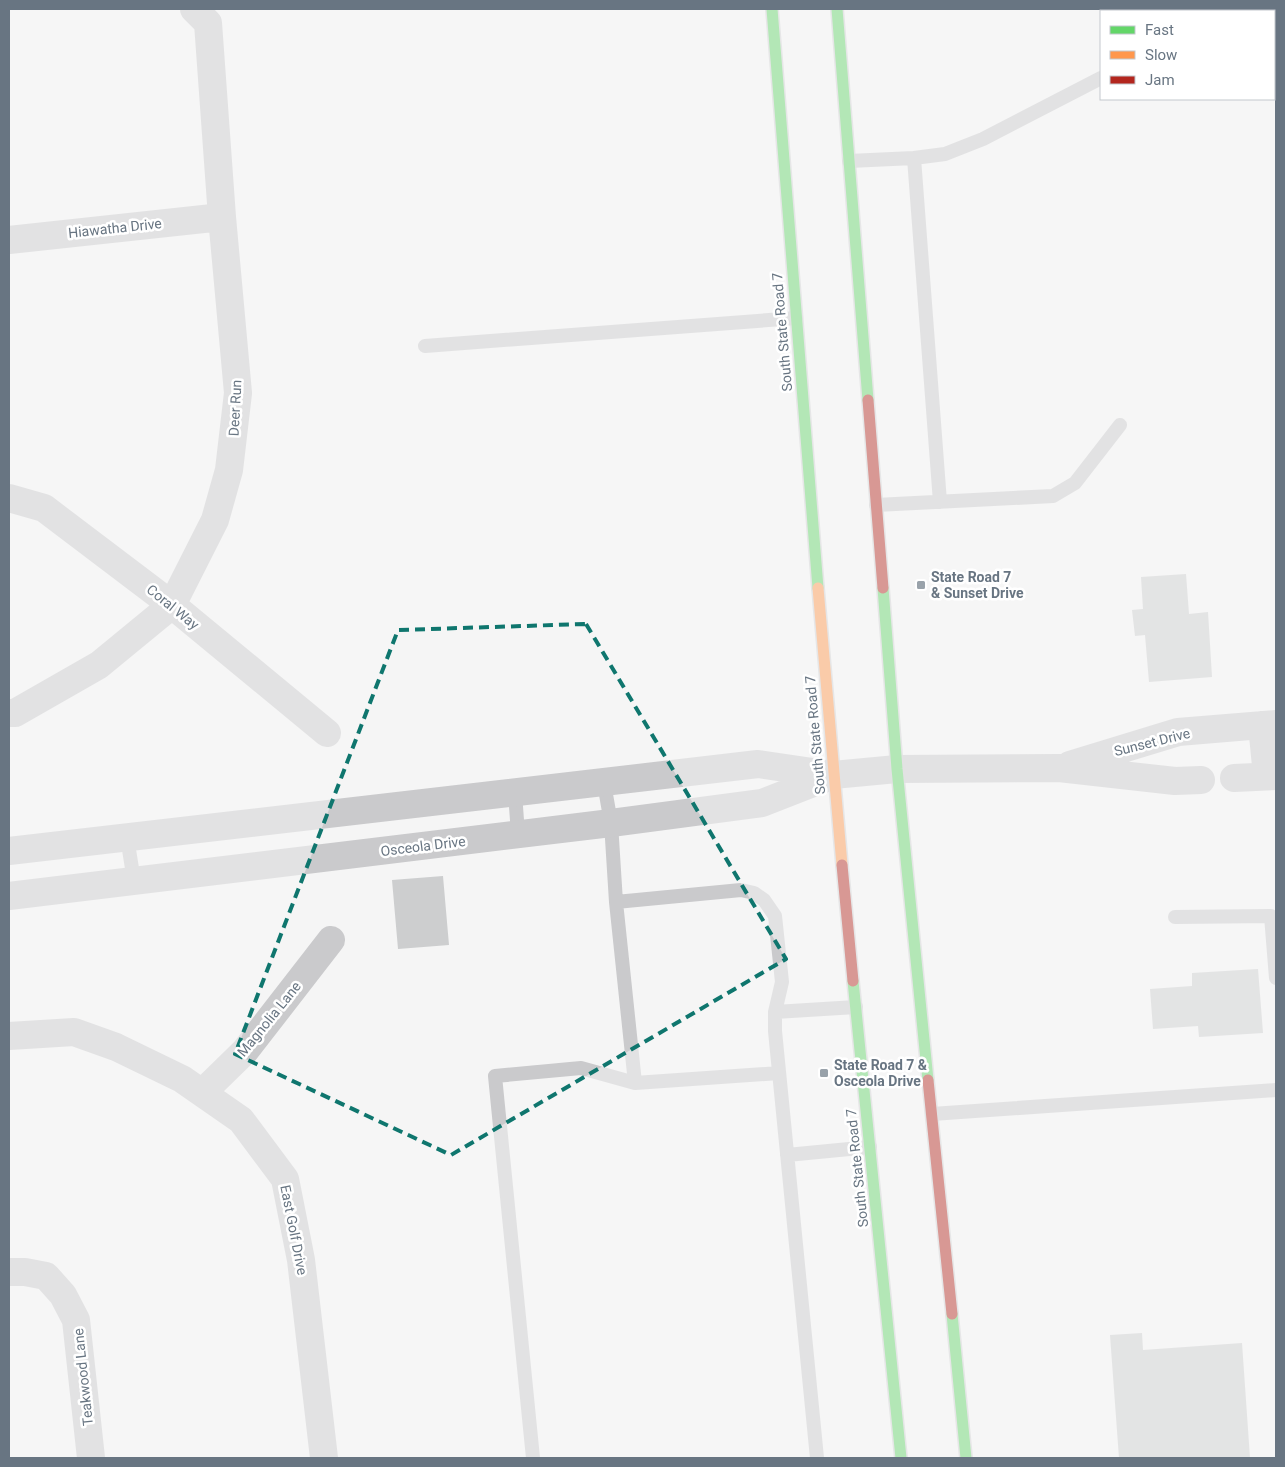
<svg xmlns="http://www.w3.org/2000/svg" width="1285" height="1467" font-family="Roboto,sans-serif">
<rect width="100%" height="100%" fill="#f5f5f5"/>
<path fill="#cdcecf" d="M1186,574L1189,614L1208,612L1212,677L1149,682L1145,635L1135,636L1132,610L1143,609L1141,577Z
M443,876L449,945L398,949L392,880Z
M1258,969L1263,1033L1199,1037L1198,1026L1153,1029L1150,989L1192,986V973Z
M1142,1333L1143,1350L1242,1343L1250,1458H1119L1110,1335Z"/>
<g fill="none" stroke-linecap="round" stroke-linejoin="round">
<g stroke="#d2d3d4" stroke-width="14">
<path id="fast" d="M772,9L818,588
M837,9L868,400
M883,588L897,769L928,1080
M853,981L901,1458
M952,1314L966,1458"/>
</g>
<g stroke="#d2d3d4" stroke-width="14">
<path id="slow" d="M818,588L842,865"/>
</g>
<g stroke="#d2d3d4" stroke-width="14">
<path id="jam" d="M868,400L883,588
M842,865L853,981
M928,1080L952,1314"/>
</g>
<path stroke="#cacacc" stroke-width="14" d="M1274,33H1276
M849,161L914,158
M425,346L796,318
M940,502L914,158L945,154L983,139L1101,78
M876,505L1053,496L1075,483L1120,425
M604,783L611,823L616,902L635,1083
M515,793L518,834
M127,837L134,881
M616,902L741,890L754,893L764,900L775,916L782,982L775,1012V1031L817,1458
M1175,917L1271,916L1276,978
M775,1012L856,1007
M932,1114L1276,1090
M787,1155L870,1147
M533,1458L495,1076L581,1068L635,1083L779,1073"/>
<path stroke="#cacacc" stroke-width="28" d="M9,240L222,217
M9,498L44,508L172,605L327,733
M9,713H15L99,665L172,605L215,520L229,470L238,393L222,217L208,23L194,9
M1262,725L1267,776
M1070,765L1178,732L1276,724
M1234,778L1276,776
M9,851L758,764L833,775L897,769L1059,768L1175,781L1201,780
M9,896L611,823L762,803L831,776
M9,1036L74,1032L116,1047L182,1079L241,1120L285,1179L301,1260L324,1458
M202,1093L245,1051L331,940
M9,1272H25L46,1276L63,1295L76,1320L91,1458"/>
<use href="#fast" stroke="#63d668" stroke-width="11"/>
<use href="#slow" stroke="#ff974d" stroke-width="11"/>
<use href="#jam" stroke="#b3261e" stroke-width="11"/>
</g>
<path d="M0 0H1285V1467H0ZM586,624L786,959L451,1155L235,1054L398,630Z" fill="#f5f5f5" fill-opacity=".55" fill-rule="evenodd"/>
<path fill="none" stroke="#0f766e" stroke-width="4" stroke-dasharray="10 6" stroke-linejoin="round" d="M586,624L786,959L451,1155L235,1054L398,630Z"/>
<g fill="#99a2aa" stroke="#fff" stroke-width="2">
<rect x="916" y="580" width="10" height="10" rx="2.5"/>
<rect x="819" y="1068" width="10" height="10" rx="2.5"/>
</g>
<g text-anchor="middle" dominant-baseline="central" stroke-width="5" stroke-linejoin="round" paint-order="stroke">
<g font-size="14" fill="#687582" stroke="#fff">
<text transform="translate(115 228) rotate(-6)">Hiawatha Drive</text>
<text transform="translate(782 332) rotate(-95)">South State Road 7</text>
<text transform="translate(235 408) rotate(-87)">Deer Run</text>
<text transform="translate(173 607) rotate(39)">Coral Way</text>
<text transform="translate(815 735) rotate(-95)">South State Road 7</text>
<text transform="translate(1152 742) rotate(-14)">Sunset Drive</text>
<text transform="translate(423 846) rotate(-7)">Osceola Drive</text>
<text transform="translate(269 1019) rotate(-51)">Magnolia Lane</text>
<text transform="translate(857 1168) rotate(-96)">South State Road 7</text>
<text transform="translate(294 1230) rotate(79)">East Golf Drive</text>
<text transform="translate(83 1377) rotate(-96)">Teakwood Lane</text>
</g>
<g font-size="14" font-weight="bold" fill="#687582" stroke="#fff" text-anchor="start">
<text x="931" y="577">State Road 7<tspan x="931" dy="16">&amp; Sunset Drive</tspan></text>
<text x="834" y="1065">State Road 7 &amp;<tspan x="834" dy="16">Osceola Drive</tspan></text>
</g>
</g>
<rect width="1285" height="1467" fill="none" stroke="#687582" stroke-width="20"/>
<rect x="1100" y="10" width="175" height="90" fill="#ffffff" stroke="#c3c8cd"/>
<rect x="1110" y="26" width="25" height="8" fill="#63d668" stroke="#c3c8cd"/>
<text x="1145" y="35" font-size="15" fill="#687582">Fast</text>
<rect x="1110" y="51" width="25" height="8" fill="#ff974d" stroke="#c3c8cd"/>
<text x="1145" y="60" font-size="15" fill="#687582">Slow</text>
<rect x="1110" y="76" width="25" height="8" fill="#b3261e" stroke="#c3c8cd"/>
<text x="1145" y="85" font-size="15" fill="#687582">Jam</text>
</svg>
